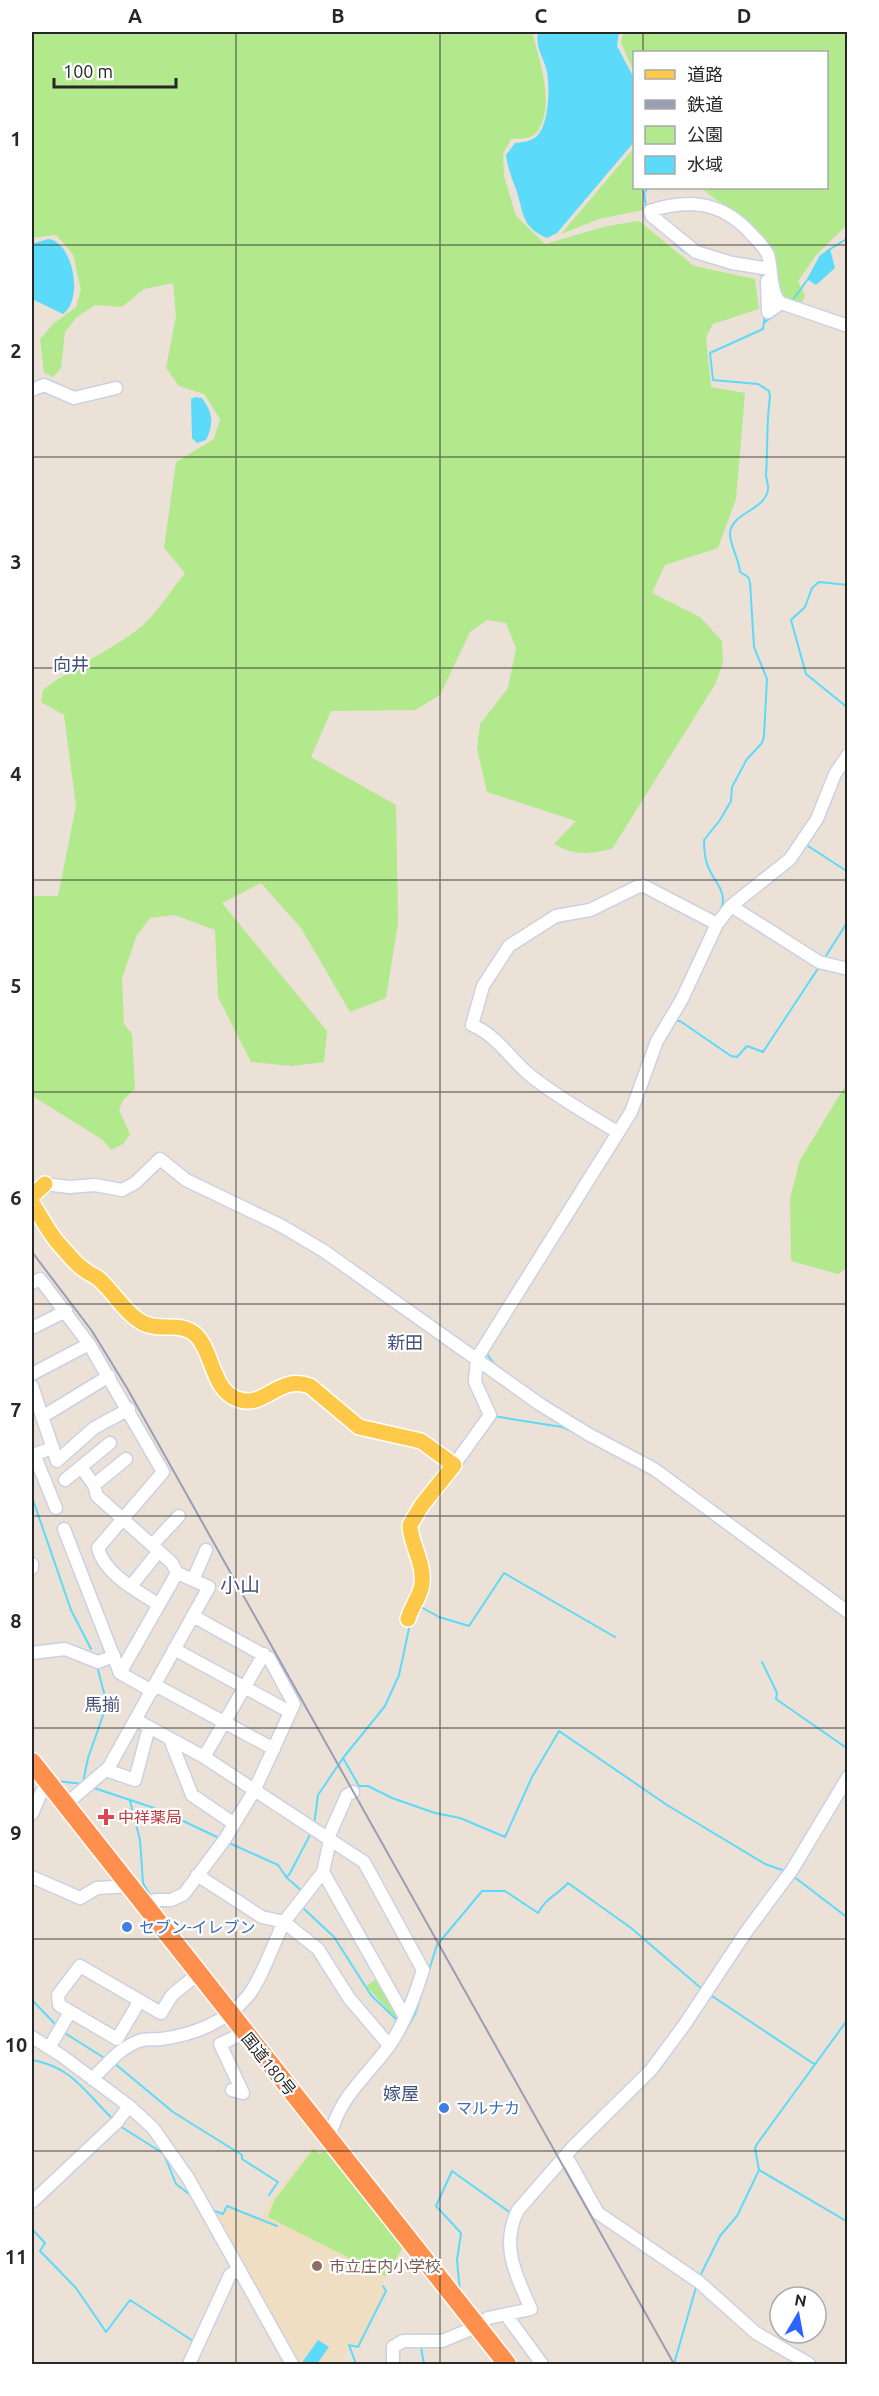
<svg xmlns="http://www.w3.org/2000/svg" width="879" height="2396" font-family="Ubuntu,'Noto Sans JP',sans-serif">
<rect width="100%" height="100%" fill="#ebe1d6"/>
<path fill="#f0dec3" d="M313,2145L318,2152L328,2147L406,2246L381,2285L385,2291L359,2343L351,2347L339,2364H295L208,2209L224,2215L228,2205L261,2218L269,2203Z"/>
<path fill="#b1e98c" d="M32,32H532C539,59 556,106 537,132C531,140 519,138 511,139L503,154L504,176L516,216L545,244L607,226L639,221L694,266L755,279L759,309L713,324L706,337L711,387L745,393L736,499L718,548L665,565L652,593L700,617L722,641L723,662L716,683L612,849C589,854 575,856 554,844L576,821L487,792L477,749L480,724L508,688L516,648L506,623L487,620L470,632L440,695L415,710L331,711L311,757L396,805L398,923L386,998L350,1012L301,928L261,883L222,903L327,1031L324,1062L292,1066L251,1062L218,997L215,930L175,915L150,918L137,935L122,978L124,1024L132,1034L135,1089L123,1100L119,1110L130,1134L123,1144L111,1150L103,1140L34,1097L32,1099V896H58L76,806L64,715L41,702L43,690C72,667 107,653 137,630C156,616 170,591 185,573L164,548L176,462L214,439L220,419L204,394L179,386L166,368L176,316L173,283L144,289L122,307L95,305L76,318L65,332L61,368L53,377L44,373L40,339L53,324L76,307L81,290L73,254L56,235L32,238Z
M623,32H847V225L817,254L798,281L805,295L800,307L779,298L773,263L739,217L701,188H826V52H634V72L621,43Z
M634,148V188H646L641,193L643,210L599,219L561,234Z
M847,1083L848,1267L838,1274L791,1261L790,1198L800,1160Z
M380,1977L400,2013L398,2020L366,1986Z
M314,2148L319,2154L327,2150L403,2247L385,2276L268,2217L274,2201Z"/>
<path fill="#5cdafa" d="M538,32H619L617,46L634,78V142L557,233L547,238C522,227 524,215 517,192C512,178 508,170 506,155L515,143C523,142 530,142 537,136C549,125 550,88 547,72C544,57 535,49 538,32Z
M48,239C73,241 84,300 63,314L32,299V244Z
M830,249L835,268L816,285L807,279L820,255Z
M195,397L202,398C213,413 214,424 206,440L197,443L192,438L191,399Z
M318,2340L329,2347L317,2364H301Z"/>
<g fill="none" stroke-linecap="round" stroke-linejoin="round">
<path stroke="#5cdafa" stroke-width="2" d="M646,207L644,193L648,188
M668,236L682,250L694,257
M827,251L848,238
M754,272L762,275L763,279
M792,301L808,279
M765,322L782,310
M848,585L819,582L812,588L805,607L791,620L806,674L848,708
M805,844L848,872
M721,909C728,893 715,882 709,869C705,861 704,849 704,840L720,820L731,801L732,787L747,759L762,743L764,736L767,679L754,647L750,582L748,577L740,572C739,558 729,544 730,532C733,512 766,510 768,489C769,485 766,479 766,475C768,449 766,424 770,397L769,391L758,384L713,380L710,353L763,329L765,314
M824,959L848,921
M683,983L702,942
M675,1021H680L731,1056L737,1057L747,1046L763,1052L819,967
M642,1100L654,1066
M489,1350L487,1354L495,1365
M493,1416L562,1427L576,1433
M32,1497L71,1610L91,1649
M723,1513L774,1550
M421,1607L439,1617L469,1626L504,1573L615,1637
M762,1662L777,1693L776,1699L848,1749
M343,1758L385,1706L399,1675L410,1624
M843,1774L848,1766
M56,1781L83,1784
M83,1782L88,1758L107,1704L98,1670
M91,1787L160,1810L219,1838
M130,1801L140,1840L143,1883L151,1897
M314,1825L318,1795L343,1758L359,1786H368L392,1798L435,1813L460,1818L505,1837L532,1777L559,1731L667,1805L765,1864L785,1871
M227,1842L278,1865L287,1878L303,1892
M793,1876L848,1918
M286,1877L289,1875L311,1833
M302,1907L334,1937L371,1995L398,2021
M709,1994L814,2064
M32,2000L57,2026
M404,2026L407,2028L415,2014L437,1945L482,1891H505L538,1913C547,1897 556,1896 568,1883L631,1928L702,1989
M63,2032L106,2059
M32,2060C73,2067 86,2094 114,2120
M114,2063L173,2112L242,2155V2159L278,2182L269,2195
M120,2126L164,2154L176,2184L193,2197
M759,2170L848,2222
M212,2210L223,2214L227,2206L277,2226
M32,2229L45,2243L40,2251L76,2288L106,2332L130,2300L193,2341
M700,2276L720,2236L737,2216L759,2170L755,2148L757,2144L848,2019
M460,2292L457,2260L461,2233L436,2206L452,2171L512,2214
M421,2347L424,2364
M356,2364L349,2345L358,2347L386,2291L383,2286
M674,2364L697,2284"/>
<g stroke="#cbd1e2" stroke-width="15">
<path id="minor" d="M770,269L732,263L696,252L652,216L650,211C692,197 725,203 754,237C759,242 765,248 768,255C773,270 769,292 781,303L848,326
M767,281L768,312L781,303
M32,390L44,385L74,398L116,388
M731,906L819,962L848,969
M617,1132C588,1114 557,1097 531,1076C510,1059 498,1036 472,1025L483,986L509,946L556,916L590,910L637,887L644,886L717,924
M45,1184L69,1187L95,1185L122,1190L135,1183L160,1159L186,1180L280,1225L324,1251L541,1405L588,1434L654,1469L848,1612
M32,1283L40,1279L89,1344L163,1472L98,1548C104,1574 138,1591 159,1605
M32,1328L66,1311
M32,1374L89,1344
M32,1386L57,1461L94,1428L129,1409
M42,1417L109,1376
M53,1448L38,1453L36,1459L56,1508
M454,1465L490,1415L475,1382L477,1358L631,1112L657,1041L682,999L717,924L731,906L790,859L817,819L835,774L848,755
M81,1467L94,1485L97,1496L172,1563L177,1573
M65,1480L110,1443
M94,1485L126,1459
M64,1529L120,1673L177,1573L209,1587L109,1767L65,1805
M152,1545L179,1516
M32,1564V1568
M193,1580L206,1550
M131,1586L159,1551
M174,1649L290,1712
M32,1653L65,1649L98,1662L114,1656
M120,1673L152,1691
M155,1685L274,1749
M136,1720L204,1757L364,1862L423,1970C415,1996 405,2023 389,2046C364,2080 340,2095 329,2139
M170,1739L192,1795L233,1823
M204,1757L264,1654
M106,1770L135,1780L149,1727
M32,1814L41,1793L49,1785
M328,1838L347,1795L353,1792
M330,1840L323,1872L284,1922L318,1949L349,1998L389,2045
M323,1872L405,2017
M32,1877L80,1898L97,1888L130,1886
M147,1908L155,1900H171L184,1894L225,1839L254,1791L294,1704L269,1658L193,1616
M139,2002L117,2039L59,2005L58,1995L80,1966L161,2013L172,1995L198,1974
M32,2037L62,2056L129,2106L153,2128L188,2178L292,2364
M49,2048L70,2012
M92,2079C108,2064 118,2049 139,2041C146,2038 154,2040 161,2039C193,2035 226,2022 247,1997C261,1981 274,1942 284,1922L262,1917L197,1875
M232,2090L243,2093L220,2044L244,2033
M566,2156L598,2213L699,2282L756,2333L809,2364
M32,2202L117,2122L129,2106
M506,2315L542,2364
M189,2364L230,2275L239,2269
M393,2364V2347L403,2341H442L471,2329L488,2318L531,2309C516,2276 500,2245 518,2210L573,2147L651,2070L685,2024L746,1932L792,1870L848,1777"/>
</g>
<g stroke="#fff" stroke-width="18">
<path id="major" d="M32,1196L45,1184
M32,1203C41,1216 49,1234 60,1245C68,1254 76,1265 86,1271C91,1275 97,1276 101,1281C115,1294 126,1314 143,1323C160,1332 181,1321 196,1335C213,1352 212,1390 237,1399C265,1410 277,1374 310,1386L359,1427L421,1441L454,1465L422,1505L410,1525C410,1544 427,1566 421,1589C418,1599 411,1608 408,1619"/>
</g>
<g stroke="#fff" stroke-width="21">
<path id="highway" d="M32,1762L507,2364"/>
</g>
<use href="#minor" stroke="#fff" stroke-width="12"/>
<use href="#major" stroke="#fec848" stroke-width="15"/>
<use href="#highway" stroke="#ff8f4d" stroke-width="18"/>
<path stroke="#999eb4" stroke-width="2" d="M32,1252L92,1331L127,1388L674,2364"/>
</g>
<path fill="none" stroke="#272727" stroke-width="1.5" stroke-opacity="0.55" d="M236,32V2364M440,32V2364M643,32V52M643,188V2364M32,245H848M32,457H848M32,668H848M32,880H848M32,1092H848M32,1304H848M32,1516H848M32,1728H848M32,1939H848M32,2151H848"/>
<path fill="#e0444e" stroke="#fff" stroke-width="2" d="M103 1808h6v6h6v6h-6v6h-6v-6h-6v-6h6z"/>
<g fill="#3f7fe0" stroke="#fff" stroke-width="2">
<circle cx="127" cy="1927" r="6"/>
<circle cx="444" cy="2108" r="6"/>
</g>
<circle fill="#8d6e63" stroke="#fff" stroke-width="2" cx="317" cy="2266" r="6"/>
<g text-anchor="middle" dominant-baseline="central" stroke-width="4.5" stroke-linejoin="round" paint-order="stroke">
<g font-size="16" fill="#be3a42" stroke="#fff" text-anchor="start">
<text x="118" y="1817">中祥薬局</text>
</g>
<g font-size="16" fill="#366cbe" stroke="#fff" text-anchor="start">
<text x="139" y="1927">セブン-イレブン</text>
<text x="456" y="2108">マルナカ</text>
</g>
<g font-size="16" fill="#272727" stroke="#fff">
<text transform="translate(269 2064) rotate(51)">国道180号</text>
</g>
<g font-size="16" fill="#785e54" stroke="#fff" text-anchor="start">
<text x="329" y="2266">市立庄内小学校</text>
</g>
<g font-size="18" fill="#44517b" stroke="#fff">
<text x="71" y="664">向井</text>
<text x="405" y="1342">新田</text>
<text x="102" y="1704">馬揃</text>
<text x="401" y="2093">嫁屋</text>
</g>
<g font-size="20" fill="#44517b" stroke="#fff">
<text x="240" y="1584">小山</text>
</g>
</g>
<rect width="879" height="2396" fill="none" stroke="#ffffff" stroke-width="66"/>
<rect x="633" y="51" width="195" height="138" fill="#ffffff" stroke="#a9a9a9" stroke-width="1.5"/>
<rect x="645" y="70" width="30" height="9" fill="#fec848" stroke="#a9a9a9" stroke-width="1.5"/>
<text x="687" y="81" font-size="18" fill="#272727">道路</text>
<rect x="645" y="100" width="30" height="9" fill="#999eb4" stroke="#a9a9a9" stroke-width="1.5"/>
<text x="687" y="111" font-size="18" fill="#272727">鉄道</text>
<rect x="645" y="126" width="30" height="18" fill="#b1e98c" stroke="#a9a9a9" stroke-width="1.5"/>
<text x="687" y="141" font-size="18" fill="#272727">公園</text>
<rect x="645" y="156" width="30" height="18" fill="#5cdafa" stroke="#a9a9a9" stroke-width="1.5"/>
<text x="687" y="171" font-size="18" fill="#272727">水域</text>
<g transform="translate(798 2315) rotate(10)"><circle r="28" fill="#ffffff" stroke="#a9a9a9" stroke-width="1.5"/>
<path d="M0-4.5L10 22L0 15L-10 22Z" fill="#2f63ff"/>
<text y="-9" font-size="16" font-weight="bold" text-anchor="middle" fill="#272727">N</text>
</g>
<path d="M54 78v9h122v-9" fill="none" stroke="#272727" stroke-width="3"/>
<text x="63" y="78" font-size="18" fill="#272727" stroke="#ffffff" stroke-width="4.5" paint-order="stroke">100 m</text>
<rect x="33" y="33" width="813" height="2330" fill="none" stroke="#272727" stroke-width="2"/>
<g font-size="20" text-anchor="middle" font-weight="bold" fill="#272727">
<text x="135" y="23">A</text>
<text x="338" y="23">B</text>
<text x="541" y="23">C</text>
<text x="744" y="23">D</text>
<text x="16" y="146">1</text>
<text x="16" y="358">2</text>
<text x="16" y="569">3</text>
<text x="16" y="781">4</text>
<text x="16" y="993">5</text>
<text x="16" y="1205">6</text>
<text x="16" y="1417">7</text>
<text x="16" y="1628">8</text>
<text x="16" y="1840">9</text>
<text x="16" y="2052">10</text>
<text x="16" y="2264">11</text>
</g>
</svg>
